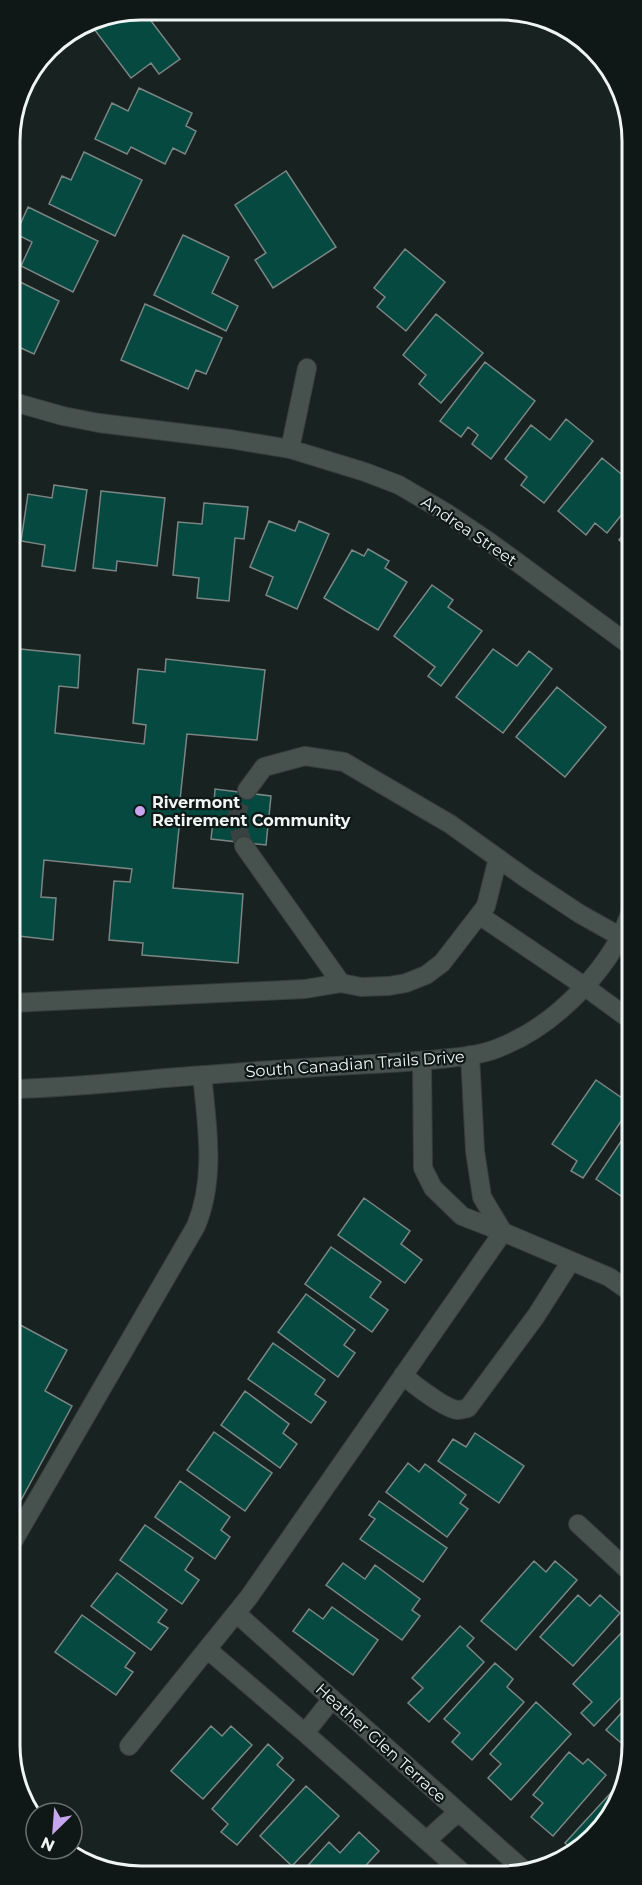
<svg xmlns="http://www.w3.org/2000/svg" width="642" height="1885" font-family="Montserrat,sans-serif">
<rect width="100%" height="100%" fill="#182220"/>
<path fill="#064940" stroke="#7b8684" stroke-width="1.5" d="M142,9L180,59L159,74L151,63L131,78L91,25L101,17Z
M139,88L192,113L186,126L196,131L185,154L173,148L165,164L131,147L127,154L95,139L112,103L128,111Z
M84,152L142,180L115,236L49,204L62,176L71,180Z
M286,171L336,247L273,288L255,260L266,253L235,205Z
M28,207L98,241L73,292L21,266L32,242L16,234Z
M183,235L229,257L212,293L238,306L226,331L154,295Z
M405,249L445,282L406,331L377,307L385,297L374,288Z
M10,277L59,301L34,354L10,343Z
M145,304L222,338L206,374L196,370L188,389L121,360Z
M436,314L483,353L441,403L419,384L426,375L403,355Z
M485,362L535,401L491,459L472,444L478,435L468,427L461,437L440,421Z
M566,419L593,441L544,503L521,485L527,477L505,459L531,425L550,440Z
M602,458L631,482V503L607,533L595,523L586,535L558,511Z
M54,485L87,490L75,571L42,566L45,545L21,541L28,494L52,498Z
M101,491L165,498L157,566L117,561L116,571L93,568Z
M204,503L248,507L244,539L235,538L229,601L197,598L199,578L173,575L178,522L202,524Z
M269,521L295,531L299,521L329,534L297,609L266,595L273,577L250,567Z
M631,526V550L619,540Z
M368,549L389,561L385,568L407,582L378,630L324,598L352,550L364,556Z
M432,585L453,600L448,607L482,631L441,686L428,676L435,667L394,636Z
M10,648L80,655L78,688L59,686L55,733L144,744L146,725L133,723L138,669L165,672L166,659L265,670L257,740L187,734L180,800L214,803L215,789L271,796L266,845L211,839L213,821L180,818L173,888L243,894L238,963L142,955L143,943L109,940L114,881L130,882L132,869L44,860L41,897L56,898L53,940L10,935V752L12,730H10Z
M493,649L517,666L529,651L552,669L503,733L456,697Z
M557,687L606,727L565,777L516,737Z
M596,1080L632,1105L583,1178L571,1171L577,1161L552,1144Z
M632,1125V1179L621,1196L596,1179Z
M364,1198L410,1231L401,1244L422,1260L405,1283L338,1235Z
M331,1247L381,1282L370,1297L388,1310L372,1332L305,1284Z
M306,1294L355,1330L344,1345L355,1353L338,1377L278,1332Z
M11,1320L67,1350L45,1391L72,1406L14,1513L11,1511Z
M273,1343L325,1380L315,1394L326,1402L311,1423L248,1379Z
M245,1391L289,1424L283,1433L297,1444L280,1468L221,1425Z
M214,1432L272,1473L245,1511L187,1470Z
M475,1433L524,1466L499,1503L438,1461L453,1439L466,1447Z
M408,1463L419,1472L425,1464L466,1495L460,1503L468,1509L447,1537L386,1492Z
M180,1481L230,1517L221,1530L230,1537L215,1559L155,1517Z
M379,1501L447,1548L423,1582L360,1539L375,1519L369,1515Z
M145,1525L193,1558L185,1570L199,1580L182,1604L120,1560Z
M534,1561L546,1572L555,1561L577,1580L516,1650L481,1621Z
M343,1563L365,1579L375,1565L420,1599L412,1610L420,1616L402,1640L326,1585Z
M117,1573L167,1610L158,1622L168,1628L151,1650L91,1606Z
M578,1595L590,1606L600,1595L620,1613L573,1666L540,1637Z
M332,1607L378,1640L353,1675L293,1631L309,1609L323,1619Z
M82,1615L135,1653L125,1667L133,1672L116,1695L55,1652Z
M460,1626L474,1638L467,1646L484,1662L429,1722L408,1703L423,1688L412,1678Z
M623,1631L633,1640V1685L594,1726L581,1713L592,1702L573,1684Z
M495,1663L513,1679L507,1687L524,1702L472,1760L452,1742L460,1733L444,1719Z
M633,1700V1753L606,1730Z
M536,1702L571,1734L511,1800L488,1778L501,1764L490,1754Z
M211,1726L222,1736L231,1726L252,1745L203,1799L171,1771Z
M268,1744L283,1758L277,1765L294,1780L237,1845L221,1832L228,1824L212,1809Z
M569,1752L583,1764L588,1759L606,1775L553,1836L531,1817L543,1803L533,1795Z
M618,1785L619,1786L601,1831L571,1848L565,1843Z
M306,1786L339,1816L292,1866L260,1836Z
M359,1832L379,1851L359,1873H301L329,1842L340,1853Z"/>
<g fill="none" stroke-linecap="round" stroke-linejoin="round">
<path stroke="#384240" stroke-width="18" stroke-dasharray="18 9" stroke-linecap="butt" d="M244,846C235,818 233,817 247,790"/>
<g stroke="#373e3c" stroke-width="20">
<path id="minor" d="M10,401L63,416L99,423L230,439L290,449L365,472L399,485L445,512L491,543L631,646
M290,449L307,368
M247,790L264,767L305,756L344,762L450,824L527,879L580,914L630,942
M244,846L341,983
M479,915L584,986L632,1021
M11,1003L305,989L341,983L361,987L389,986L406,983L426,975L442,963L486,906L498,858
M470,1055L475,1151L482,1197L503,1232
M422,1061L423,1168L433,1188L462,1216L503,1232L609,1277L632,1293
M11,1089C67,1088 122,1082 178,1077C225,1073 272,1070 319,1067C363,1064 406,1063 450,1058C468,1056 486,1054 503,1046C557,1024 616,964 632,907
M403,1375C413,1384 445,1409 458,1410C461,1410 464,1409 468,1408L536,1316L571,1261
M578,1524L632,1574
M11,1545L196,1226C216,1178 207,1125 202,1075
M236,1613L527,1873
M207,1649L305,1733L463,1873
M305,1733L332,1699
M129,1746L249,1597L503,1232
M427,1840L458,1812"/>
</g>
<use href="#minor" stroke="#47524f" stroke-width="18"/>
</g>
<circle fill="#c8a6ef" stroke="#0f1816" stroke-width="2" cx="140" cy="811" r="6"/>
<g text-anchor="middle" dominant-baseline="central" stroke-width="4.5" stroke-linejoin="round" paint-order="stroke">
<g font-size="16" fill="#eef5f3" stroke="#0f1816">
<text transform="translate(469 531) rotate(34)">Andrea Street</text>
<text transform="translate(355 1064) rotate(-4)">South Canadian Trails Drive</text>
<text transform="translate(381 1743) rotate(42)">Heather Glen Terrace</text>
</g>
<g font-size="16" font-weight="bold" fill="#eef5f3" stroke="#0f1816" text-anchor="start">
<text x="152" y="802">Rivermont<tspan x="152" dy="18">Retirement Community</tspan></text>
</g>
</g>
<path d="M0 0H642V1885H0ZM141 20H501A121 121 0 0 1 622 141V1745A121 121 0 0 1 501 1866H141A121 121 0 0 1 20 1745V141A121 121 0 0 1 141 20Z" fill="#0f1816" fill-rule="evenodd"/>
<path fill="none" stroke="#eef5f3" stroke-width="3" d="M141 20H501A121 121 0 0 1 622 141V1745A121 121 0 0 1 501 1866H141A121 121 0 0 1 20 1745V141A121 121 0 0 1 141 20Z"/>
<g transform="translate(54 1831) rotate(205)"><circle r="28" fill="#0f1816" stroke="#68706e" stroke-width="1.5"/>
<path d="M0-4.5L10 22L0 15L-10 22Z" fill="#c8a6ef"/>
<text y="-9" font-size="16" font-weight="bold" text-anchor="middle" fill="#eef5f3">N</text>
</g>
</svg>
